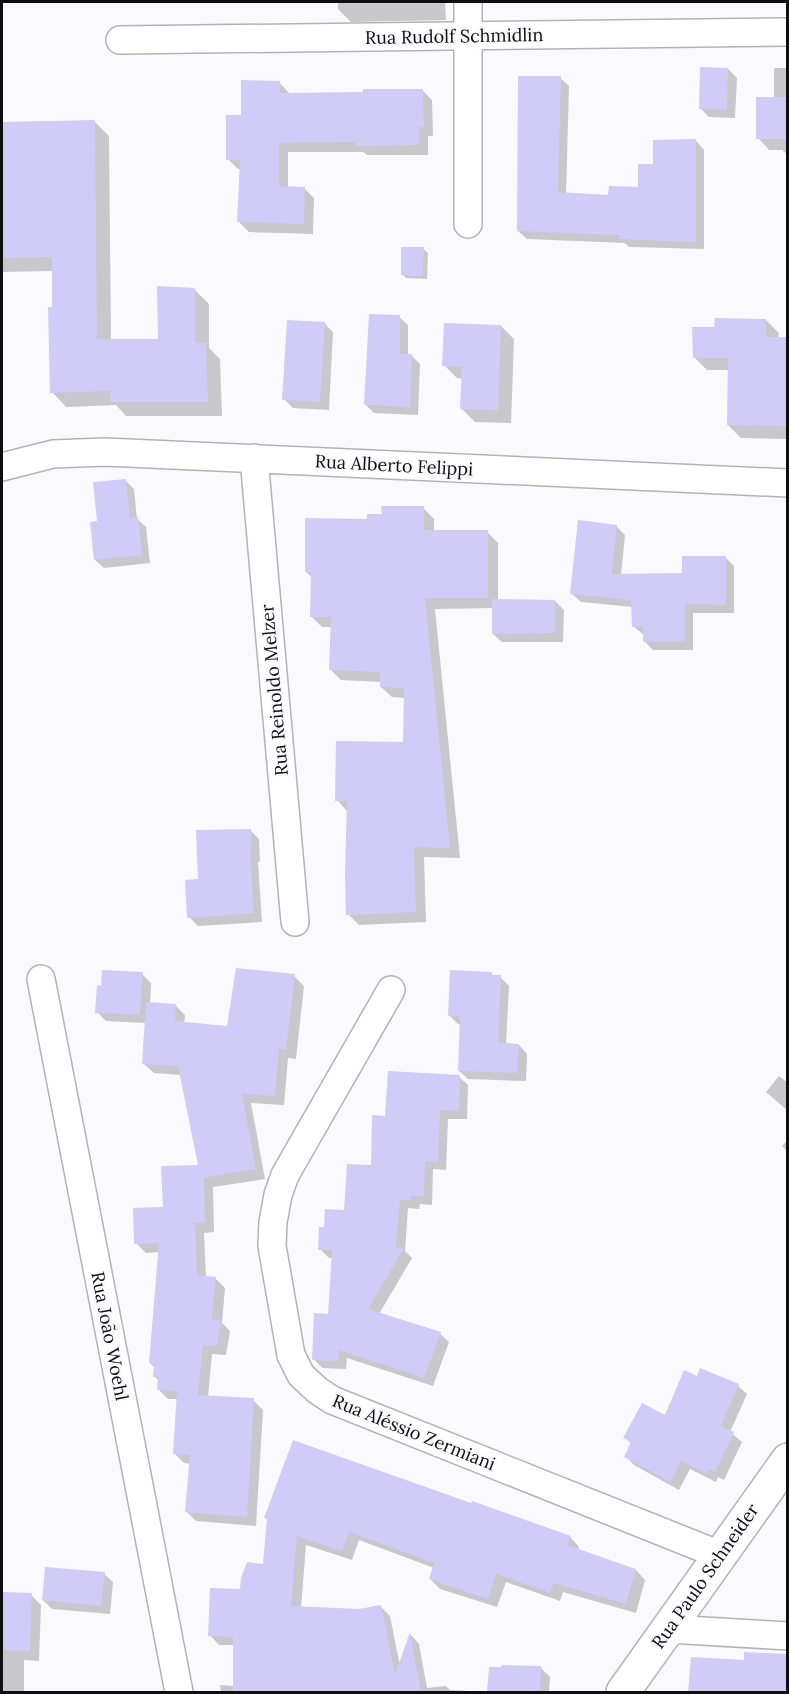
<svg xmlns="http://www.w3.org/2000/svg" width="789" height="1694" font-family="Lora,serif">
<rect width="100%" height="100%" fill="#faf9fe"/>
<path fill="#0003" d="M338,2H445L446,20L351,22L338,9Z
M774,68H788V155L782,150H769L758,138L774,99Z
M728,69L737,78L735,118L709,117L700,108Z
M560,78L569,86L566,194L610,196L639,188L654,166L696,141L704,150V249L629,247L625,243L527,239L518,231Z
M279,82L290,94H365L422,90L432,100L433,136H428V155H367L363,152H288V188H304L314,198L313,234L249,232L239,222L241,169H238L228,159L242,117Z
M94,121L109,136L111,341L160,340L194,289L209,304V348L220,359L222,416H126L116,405L66,407L52,392L54,271L2,272V123Z
M423,249L428,253L427,279L406,278L402,274Z
M399,317L408,325V355H411L420,364L418,415L374,413L365,404Z
M766,320L779,333L778,339H788V439L741,438L728,425L729,370H707L694,357L716,329Z
M324,323L333,332L329,410L293,408L284,399Z
M501,326L514,339L511,423L475,422L462,409L463,379L457,378L444,365Z
M125,480L134,489L137,519L146,527L150,563L104,568L95,560L99,522Z
M423,508L434,519V532H487L498,543V600L555,601L564,610L563,642H502L493,634L494,608L435,609L460,858L424,857L426,922L359,925L348,914V812L337,800L405,744L406,698L392,697L381,687V682L341,680L330,669L332,627H322L311,616L313,578L306,572L368,520Z
M616,526L625,535L621,575H684L725,557L734,566V613H693V650H653L644,641V635L633,626V607L581,602L572,594Z
M250,830L259,839L260,862H258L262,922L198,926L189,917L200,881Z
M491,973L494,976L500,977L509,986L506,1044L519,1045L527,1054L526,1081L468,1079L459,1071L461,1024H458L449,1015Z
M142,974L151,983L150,1004L175,1005L185,1015L184,1024L229,1027L294,976L304,986L296,1059L288,1058L284,1105L251,1103L265,1179L213,1187L214,1232L204,1233L206,1278H215L225,1288L222,1323L230,1331L226,1355L212,1354L208,1397L253,1400L263,1410L256,1526L196,1521L186,1511L190,1464L184,1463L174,1453L178,1399H168L158,1389L159,1381L154,1376L155,1368L150,1363L159,1252L146,1253L136,1243L199,1166L181,1075L154,1073L144,1064L146,1023L106,1021L97,1012Z
M779,1076L788,1083V1111L766,1092Z
M459,1077L468,1085L467,1119H448L446,1170L433,1169L432,1205L420,1204L419,1209L408,1208L405,1251L412,1258L379,1314L440,1334L449,1342L433,1386L347,1358L346,1369L322,1368L314,1359L330,1316L333,1258H329L320,1249L325,1228L346,1212L372,1166L387,1117Z
M788,1140V1152L782,1146Z
M697,1378L738,1386L747,1394L730,1432L742,1442L724,1480L718,1477L716,1482L690,1469L679,1490L634,1465L626,1457L632,1444L625,1438L665,1417Z
M265,1518L570,1537L579,1547L578,1551L636,1570L645,1580L636,1613L563,1592L560,1601L506,1582L497,1607L440,1589L430,1579L434,1568L359,1540L352,1560L306,1545L301,1608L359,1610L380,1606L390,1616L400,1666L411,1635L419,1644L427,1688L446,1686L450,1690L489,1692L490,1668L540,1667L550,1677L549,1692H221L220,1685L234,1686V1645H219L210,1635L242,1591L265,1565L269,1521Z
M104,1574L113,1582L110,1614L52,1609L43,1600Z
M2,1594L31,1595L41,1605L39,1661L24,1660V1692H2Z
M788,1655V1692H690L692,1659L745,1662Z"/>
<path fill="#d0cbf7" d="M700,67L728,68L727,110L699,109Z
M518,76H561L558,192L608,195L609,186L638,187V164H653V140L696,139V242L619,239V235L517,231Z
M241,80L280,81V93L363,92V89H423L424,127H419V145L355,146V142L279,143V186L305,187L304,224L237,222L240,160H226V115H241Z
M756,97H788V139H756Z
M95,120L97,339H158L157,286L195,288V343H206L208,402H110V391L50,393L48,307H52V257L2,258V122Z
M401,247H424L423,276L401,275Z
M369,314L400,315V354H412L410,407L364,405Z
M715,318L766,319V337H788V426L727,425L728,358H693L692,327H714Z
M287,320L325,322L320,402L282,400Z
M444,323L501,325L498,410L460,409L462,367L442,366Z
M126,479L130,518L138,517L142,555L94,560L90,522L97,521L93,482Z
M381,506H424V530H488V598H425L450,848L414,847L416,912L346,915L345,875L347,801H335L336,741L403,742L404,688L380,687V672L329,670L331,617H310L311,572H305V518L367,519V514H382Z
M578,520L617,525L612,574L682,573V556H726V605L685,604V641L643,642V626L632,627L631,600L570,594Z
M492,599L555,600V633L492,634Z
M251,829V854H250L254,913L187,918L185,880L198,879L196,830Z
M236,968L295,974L286,1050L279,1049L275,1096L242,1094L256,1169L204,1178L205,1223H195L197,1275L216,1277L212,1319L221,1320L217,1346L203,1345L198,1395L254,1398L247,1517L185,1512L190,1455L173,1454L177,1391L157,1390L158,1377H153L154,1364L149,1363L159,1243L134,1244L133,1208L163,1207L161,1166L198,1165L178,1066L142,1064L146,1002L176,1004L175,1021L227,1026Z
M102,970L143,972L140,1015L95,1013L97,985L101,986Z
M450,970L492,972V975H501L498,1042L519,1044L517,1073L458,1071L460,1016H448Z
M388,1071L460,1075L459,1111L440,1110L438,1162L425,1161L424,1196H411V1200H400L396,1247L404,1248L368,1309L441,1332L424,1378L339,1350L338,1361L312,1360L314,1313L328,1314L332,1250H318L319,1227H324L325,1209L344,1210L347,1164L371,1165L372,1115L385,1116Z
M700,1368L739,1384L721,1426L734,1432L715,1472L709,1469L707,1474L681,1461L670,1482L624,1457L631,1442L623,1438L642,1403L665,1415L684,1370L697,1376Z
M293,1440L471,1503L472,1501L571,1536L567,1545L636,1569L626,1604L554,1583L550,1593L496,1574L488,1599L429,1579L434,1563L349,1532L342,1551L297,1536L291,1606L359,1609L381,1605L395,1675L410,1632L421,1692H233V1637L208,1636L210,1588L240,1589L241,1578L247,1562L263,1564L267,1518H264Z
M45,1567L105,1572L101,1606L42,1600Z
M2,1592L32,1593L30,1651L2,1650Z
M744,1652L788,1654V1692H688L691,1657L744,1660Z
M502,1665L541,1666L540,1692H487L489,1667H501Z"/>
<g fill="none" stroke-linecap="round" stroke-linejoin="round">
<g stroke="#b2b2ba" stroke-width="30">
<path id="minor" d="M468,2V224
M120,40L788,32
M254,458L295,922
M2,467L53,454L105,452L788,483
M41,979L179,1692
M391,990L285,1175L278,1195L273,1222L272,1246L291,1355L301,1375L317,1390L332,1400L720,1555
M668,1629L788,1636"/>
</g>
<g stroke="#b2b2ba" stroke-width="36">
<path id="tertiary" d="M623,1692L788,1460"/>
</g>
<use href="#minor" stroke="#fff" stroke-width="27"/>
<use href="#tertiary" stroke="#fff" stroke-width="33"/>
</g>
<g text-anchor="middle" dominant-baseline="central" stroke-width="4.5" stroke-linejoin="round" paint-order="stroke">
<g font-size="18" fill="#0e0e11" stroke="#faf9fe">
<text transform="translate(454 36) rotate(-1)">Rua Rudolf Schmidlin</text>
<text transform="translate(394 465) rotate(3)">Rua Alberto Felippi</text>
<text transform="translate(274 690) rotate(-95)">Rua Reinoldo Melzer</text>
<text transform="translate(110 1336) rotate(79)">Rua João Woehl</text>
<text transform="translate(414 1432) rotate(22)">Rua Aléssio Zermiani</text>
<text transform="translate(705 1576) rotate(-55)">Rua Paulo Schneider</text>
</g>
</g>
<rect width="789" height="1694" fill="none" stroke="#0e0e11" stroke-width="6"/>
</svg>
